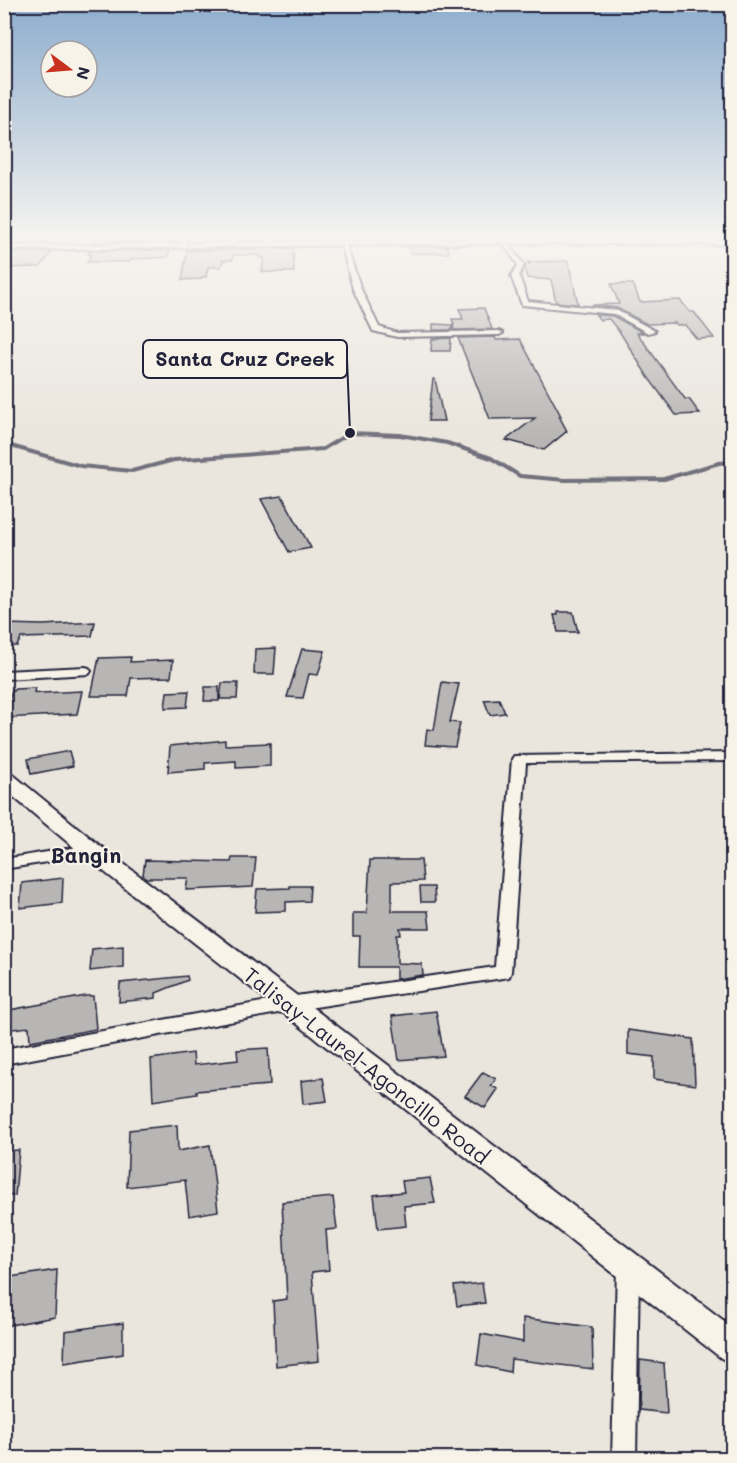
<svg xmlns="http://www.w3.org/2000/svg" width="737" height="1463" font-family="Mali,sans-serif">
<rect width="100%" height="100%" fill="#eae6de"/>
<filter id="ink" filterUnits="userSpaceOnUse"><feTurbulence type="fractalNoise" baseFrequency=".0167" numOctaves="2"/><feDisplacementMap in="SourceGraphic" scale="12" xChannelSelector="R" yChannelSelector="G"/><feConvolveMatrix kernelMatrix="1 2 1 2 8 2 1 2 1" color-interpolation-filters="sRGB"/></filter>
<g filter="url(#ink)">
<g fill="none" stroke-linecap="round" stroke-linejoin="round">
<path stroke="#716f7b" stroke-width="4" d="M4,444L81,466L132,471L174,460L323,449L350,433L400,435L447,443L491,458L520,476L565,480L664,479L719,463L732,462"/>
</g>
<path fill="#b8b6b5" stroke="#22223b" stroke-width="1.5" d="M12,237H33L31,240H50L47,243L4,244V240Z
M154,238H174L173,241L94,242L95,240Z
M447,246L449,253H411L409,247Z
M293,248L294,272H262L264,258H259V255H233L232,260H223L221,267H208L206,277H202L201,279L182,280L187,251Z
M170,250L168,257L133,259L128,262H87L91,254H88L90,251Z
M4,252H40L51,253L40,267L4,268Z
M568,261L578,304L556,302L551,280L527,278L525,269L526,264H530L528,262Z
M611,284H633L640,302L680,300L690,312H694L714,338L697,339L685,325H677L675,323L647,324L617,308L591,305L619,304Z
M484,308L492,329L454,330L453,325L452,330H433V324L454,325L452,319H463L459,309Z
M596,315L613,316L644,333H637L685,399H689L700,414L676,415L648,377L621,334L609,319L600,320Z
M495,337L496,340L520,339L561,416H559L567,431L544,450L506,440L535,418L490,419L458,338Z
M451,338L450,351H431L432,339Z
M433,379H435L444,421H428Z
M282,496L311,548L289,552L261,499Z
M558,612H573L578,632H558L554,615H558Z
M95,622L92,636L21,638L17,646H4V624L43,625Z
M276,648L274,674H254L255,649Z
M302,649L325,651L318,675L309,674L303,698L287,697Z
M131,657L130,662L173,660L171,677L131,678L128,696H91L99,658Z
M442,682L459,684L450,722L460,723L455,747L425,745L427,729L434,730Z
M222,683H238L237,699H220Z
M205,687H219V701H204Z
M35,688L34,692L42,693L82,691L77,714L4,718L11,693L15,689Z
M189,691L187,707L165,708L167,692Z
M499,699L505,713L490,715L484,700Z
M225,740V745L270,743V766L236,768V761L205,763V769L168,772L170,746Z
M69,751L73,766L31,774L28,759Z
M232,858H256L253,887L186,890L188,878H146L143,875L145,860L231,862Z
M370,860H421L423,881L392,882V911H428L430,928H400L401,935H397V963L422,964L423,975L396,979V967H359L360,936H353V913H367Z
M63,878L62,903L20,908L22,883Z
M290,886H310L309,901L286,902V911L255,912L257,889L290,888Z
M420,887H434L435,902H421Z
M123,946V967L90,971L92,949Z
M187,976L188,980L156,993V998L119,1002L120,983Z
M86,996H93L96,1029L30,1041L29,1027L4,1030V1011Z
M436,1011L444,1056L399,1060L392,1016Z
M628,1030L693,1039L695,1085L654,1079V1057L628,1054Z
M268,1048L270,1085L196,1091L197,1094L153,1101L151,1059L193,1053L194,1065L238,1060L237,1050Z
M483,1072L496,1079L491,1086L498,1089L485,1108L465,1096Z
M323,1078L327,1101L303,1104L301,1081Z
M177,1125L178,1151L210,1145L218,1211L189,1216L185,1180L127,1187L129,1130Z
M19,1150L15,1196L4,1195V1151Z
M430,1178L435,1203L404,1206L406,1226L378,1229L374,1195L404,1192L402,1181Z
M333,1197L337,1229L326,1230L329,1270L312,1272L319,1361L276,1366L273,1301L287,1299L282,1202Z
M57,1270L55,1317L4,1326V1278Z
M482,1283L485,1303L457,1306L454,1286Z
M523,1318L592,1327L593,1369L511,1359L510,1372L477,1365L481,1334L523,1342Z
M123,1323V1354L64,1363L65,1331Z
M640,1360L664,1363L667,1413L639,1410Z"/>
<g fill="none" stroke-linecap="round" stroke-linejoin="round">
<g stroke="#22223b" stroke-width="4">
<path id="minor" d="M181,236H187L185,248L180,247Z
M228,236H234V247L229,246Z
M266,236H272V247L267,246Z
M501,240H505L524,265L519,276L528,301L616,310L655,331L648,333L614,314L522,305L511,276L518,265Z
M341,244L346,245L361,289L379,327L397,333L499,331L503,333L499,335L397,337L373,331L353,289Z
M85,667L89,668L91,671L89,674L4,679V671Z
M732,753V761L526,763L511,972L509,977L289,1011L4,1064V1049L289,997L495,967L512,759L514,756Z
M91,845L96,846L99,850L96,854L4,869V859Z
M628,1258L635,1261L639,1268L636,1458H612L617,1268L621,1261Z"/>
</g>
<g stroke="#22223b" stroke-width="5">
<path id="tertiary" d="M503,239L732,240V244L503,243L4,250V246Z"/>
</g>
<g stroke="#22223b" stroke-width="4">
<path id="secondary" d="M4,772L11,773L99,845L732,1327V1363L721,1358L83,855L4,789Z"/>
</g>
<use href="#minor" fill="#f7f3e8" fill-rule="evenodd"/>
<use href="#tertiary" fill="#f7f3e8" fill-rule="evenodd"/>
<use href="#secondary" fill="#f7f3e8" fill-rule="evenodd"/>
</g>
</g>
<linearGradient id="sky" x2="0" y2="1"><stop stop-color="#8dadce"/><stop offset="0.54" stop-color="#f6f4f0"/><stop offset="1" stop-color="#f6f4f0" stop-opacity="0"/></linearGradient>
<rect width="737" height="440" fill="url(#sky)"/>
<g text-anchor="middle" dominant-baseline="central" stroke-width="4.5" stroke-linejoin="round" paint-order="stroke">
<g font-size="21" font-weight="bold" fill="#22223b" stroke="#f7f3e8">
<text x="86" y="854">Bangin</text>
</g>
<g font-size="21" fill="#22223b" stroke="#f7f3e8">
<text transform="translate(367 1065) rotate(38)">Talisay-Laurel-Agoncillo Road</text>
</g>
</g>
<path fill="none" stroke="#22223b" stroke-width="2" d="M350 433L347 359"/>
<circle fill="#22223b" stroke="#f7f3e8" stroke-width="2" cx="350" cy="433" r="6"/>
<rect fill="#f7f3e8" stroke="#22223b" stroke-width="2" x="143" y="340" width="204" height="38" rx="6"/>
<g font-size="20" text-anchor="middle" font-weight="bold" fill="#22223b">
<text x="245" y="366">Santa Cruz Creek</text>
</g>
<rect width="737" height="1463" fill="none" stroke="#f7f3e8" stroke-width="24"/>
<rect x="12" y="12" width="713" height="1439" fill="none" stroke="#22223b" stroke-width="2" filter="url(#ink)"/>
<g transform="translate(69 69) rotate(106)"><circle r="28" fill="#f7f3e8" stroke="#a29fa3" stroke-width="1.5"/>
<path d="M0-4.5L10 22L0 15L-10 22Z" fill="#c8321e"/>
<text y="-9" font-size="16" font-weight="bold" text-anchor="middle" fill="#22223b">N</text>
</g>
</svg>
